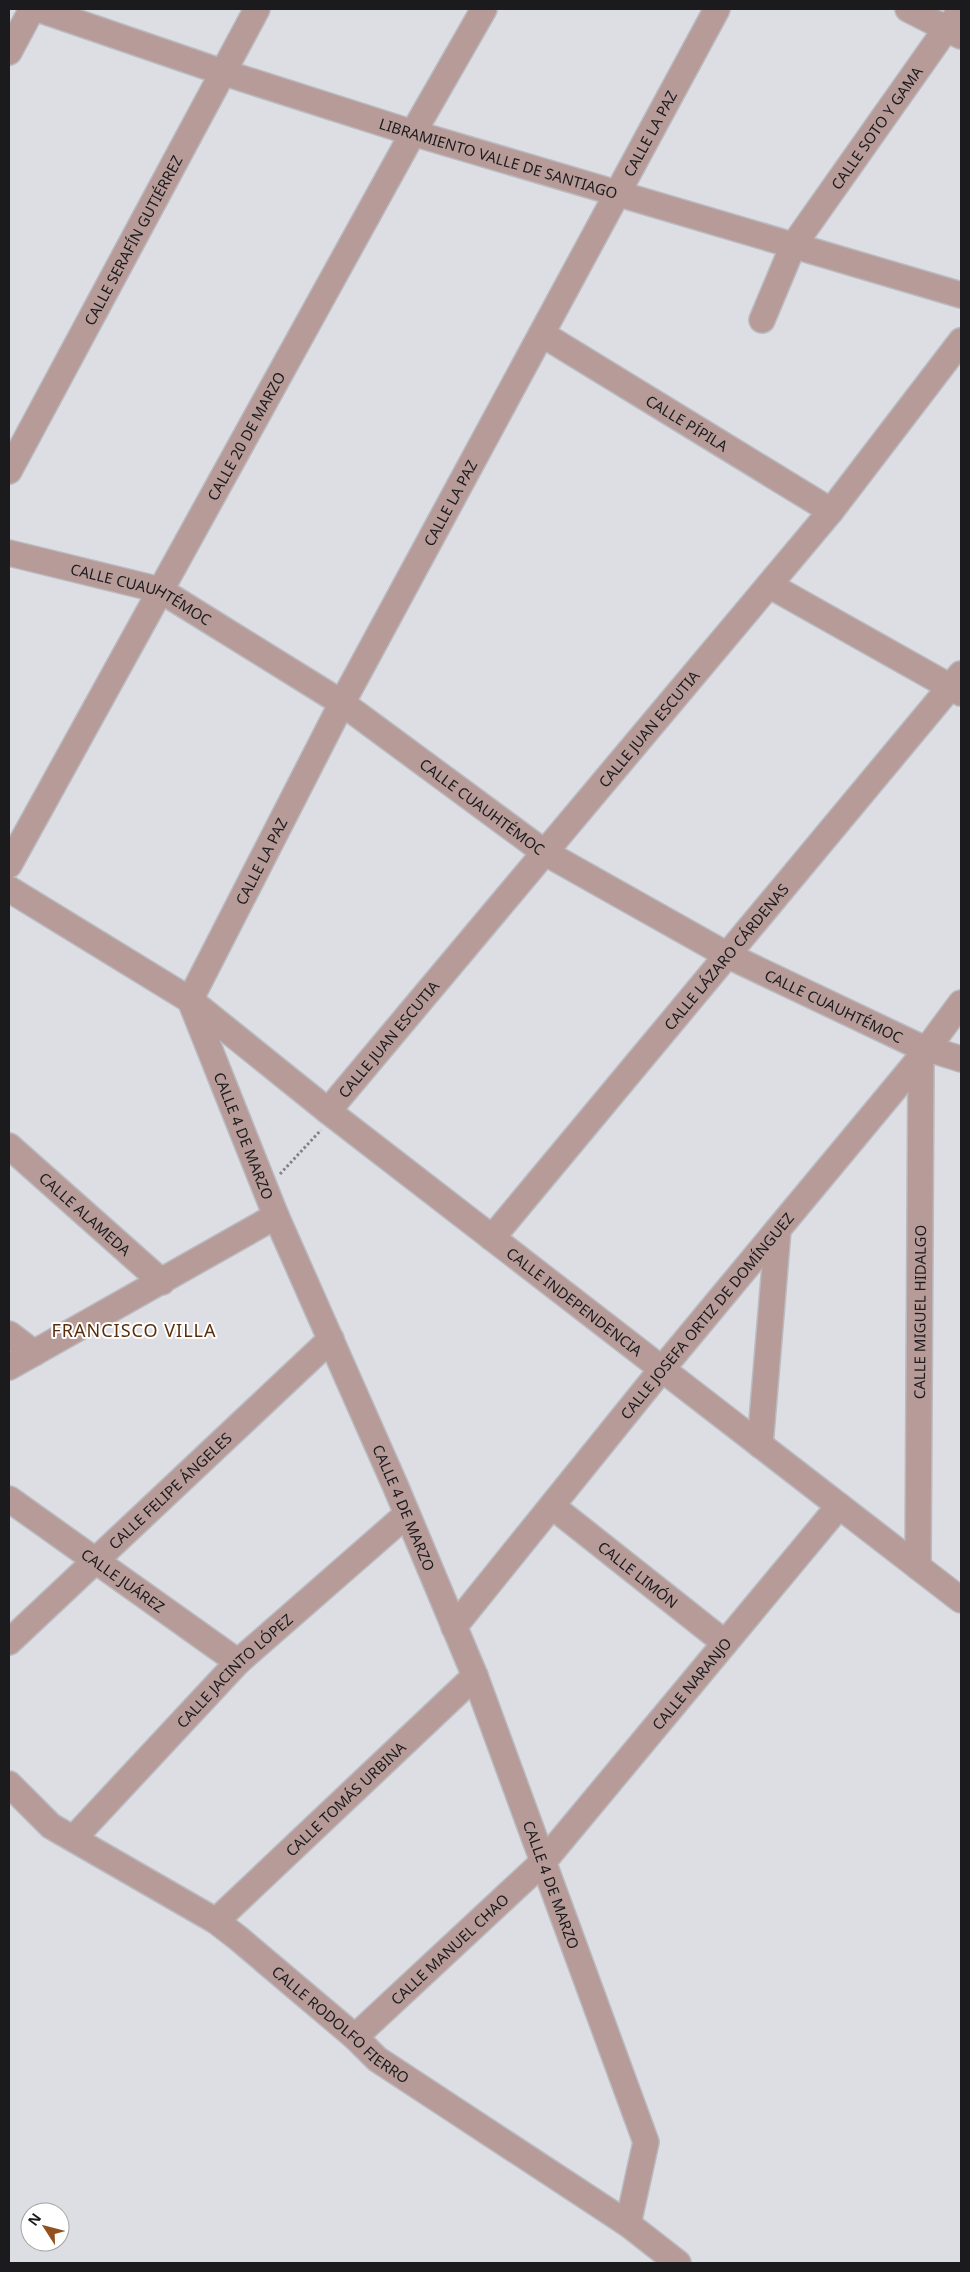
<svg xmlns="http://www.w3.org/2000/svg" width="970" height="2272" font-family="'Noto Sans',sans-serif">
<rect width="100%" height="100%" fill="#dddee4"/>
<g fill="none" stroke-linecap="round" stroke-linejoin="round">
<g stroke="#babbc0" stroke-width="28">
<g id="minor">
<path id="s1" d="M38,9L222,72L413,133L961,295"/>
<path d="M908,9L961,36"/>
<path d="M9,52L32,9"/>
<path id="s2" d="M762,320L793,246L946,29L961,11"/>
<path id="s3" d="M542,334L831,511"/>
<path id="s4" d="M9,471L257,9"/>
<path id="s5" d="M9,553L160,590L342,703L544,852L727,955L916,1045L961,1059"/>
<path d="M769,585L961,693"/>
<path id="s6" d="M9,865L413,133L484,9"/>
<path id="s7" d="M9,889L190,1000L328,1111L961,1600"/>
<path id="s8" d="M190,1000L276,1216L395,1485L475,1676L646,2142L628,2224"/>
<path id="s9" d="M190,1000L342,703L717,9"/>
<path id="s10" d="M328,1111L831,511L961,341"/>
<path id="s11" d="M9,1146L162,1282"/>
<path id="s12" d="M492,1238L961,674"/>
<path d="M9,1334L34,1353"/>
<path d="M9,1367L276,1216"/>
<path d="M760,1445L778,1230"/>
<path id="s13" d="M9,1499L238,1662"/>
<path id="s14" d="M552,1506L725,1643"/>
<path id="s15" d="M918,1567L921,1057"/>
<path id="s16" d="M454,1627L662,1369L921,1057L961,1003"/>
<path id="s17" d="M9,1642L331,1339"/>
<path id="s18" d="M9,1784L51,1826L216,1921L238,1938L355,2037L377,2059L628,2224L678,2263"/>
<path id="s19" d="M74,1838L238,1662L406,1515"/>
<path id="s20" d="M216,1921L475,1676"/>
<path id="s21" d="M355,2037L544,1861L839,1506"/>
</g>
</g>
<path stroke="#818286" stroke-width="3" stroke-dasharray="2.5 2.5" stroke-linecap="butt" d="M280,1174L321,1130"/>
<use href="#minor" stroke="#b79b98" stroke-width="25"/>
</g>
<g text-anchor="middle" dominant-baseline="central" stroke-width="4" stroke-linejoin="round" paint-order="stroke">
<g font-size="15" fill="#1b1b1d" stroke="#fff">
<text stroke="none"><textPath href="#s2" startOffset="225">CALLE SOTO Y GAMA</textPath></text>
<text stroke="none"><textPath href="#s9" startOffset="981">CALLE LA PAZ</textPath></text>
<text stroke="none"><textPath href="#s1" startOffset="484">LIBRAMIENTO VALLE DE SANTIAGO</textPath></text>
<text stroke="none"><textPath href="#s4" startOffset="262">CALLE SERAFÍN GUTIÉRREZ</textPath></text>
<text stroke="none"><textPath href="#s3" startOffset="170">CALLE PÍPILA</textPath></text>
<text stroke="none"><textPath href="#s6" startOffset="490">CALLE 20 DE MARZO</textPath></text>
<text stroke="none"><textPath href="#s9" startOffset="561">CALLE LA PAZ</textPath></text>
<text stroke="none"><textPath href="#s5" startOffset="139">CALLE CUAUHTÉMOC</textPath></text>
<text stroke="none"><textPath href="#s10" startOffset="499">CALLE JUAN ESCUTIA</textPath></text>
<text stroke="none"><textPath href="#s5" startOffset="544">CALLE CUAUHTÉMOC</textPath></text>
<text stroke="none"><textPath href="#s9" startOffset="156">CALLE LA PAZ</textPath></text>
<text stroke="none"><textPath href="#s12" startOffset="366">CALLE LÁZARO CÁRDENAS</textPath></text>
<text stroke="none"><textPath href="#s5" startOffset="949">CALLE CUAUHTÉMOC</textPath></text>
<text stroke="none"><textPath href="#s10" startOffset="94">CALLE JUAN ESCUTIA</textPath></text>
<text stroke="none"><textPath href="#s8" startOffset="146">CALLE 4 DE MARZO</textPath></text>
<text stroke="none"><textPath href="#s11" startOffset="102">CALLE ALAMEDA</textPath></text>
<text stroke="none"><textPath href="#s7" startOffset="701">CALLE INDEPENDENCIA</textPath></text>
<text stroke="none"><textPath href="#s15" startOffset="255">CALLE MIGUEL HIDALGO</textPath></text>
<text stroke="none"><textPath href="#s16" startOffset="401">CALLE JOSEFA ORTIZ DE DOMÍNGUEZ</textPath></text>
<text stroke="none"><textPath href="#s17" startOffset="221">CALLE FELIPE ÁNGELES</textPath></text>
<text stroke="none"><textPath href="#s8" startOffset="551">CALLE 4 DE MARZO</textPath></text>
<text stroke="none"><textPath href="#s14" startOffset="110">CALLE LIMÓN</textPath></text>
<text stroke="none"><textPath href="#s13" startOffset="140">CALLE JUÁREZ</textPath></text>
<text stroke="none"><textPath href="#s19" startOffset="232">CALLE JACINTO LÓPEZ</textPath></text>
<text stroke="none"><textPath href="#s21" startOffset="489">CALLE NARANJO</textPath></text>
<text stroke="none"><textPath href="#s20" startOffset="178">CALLE TOMÁS URBINA</textPath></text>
<text stroke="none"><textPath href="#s8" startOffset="956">CALLE 4 DE MARZO</textPath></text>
<text stroke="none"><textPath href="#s21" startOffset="129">CALLE MANUEL CHAO</textPath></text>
<text stroke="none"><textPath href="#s18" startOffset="412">CALLE RODOLFO FIERRO</textPath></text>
</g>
<g font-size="18" letter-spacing="1" fill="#5b2e0b" stroke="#fff">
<text x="134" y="1330">FRANCISCO VILLA</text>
</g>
</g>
<rect width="970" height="2272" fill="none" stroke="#1b1b1d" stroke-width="20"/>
<g transform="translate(45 2227) rotate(306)"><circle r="24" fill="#ffffff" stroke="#a4a4a5"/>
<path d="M0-4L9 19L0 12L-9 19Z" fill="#935120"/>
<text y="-8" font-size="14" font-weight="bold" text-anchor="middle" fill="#1b1b1d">N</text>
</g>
</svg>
